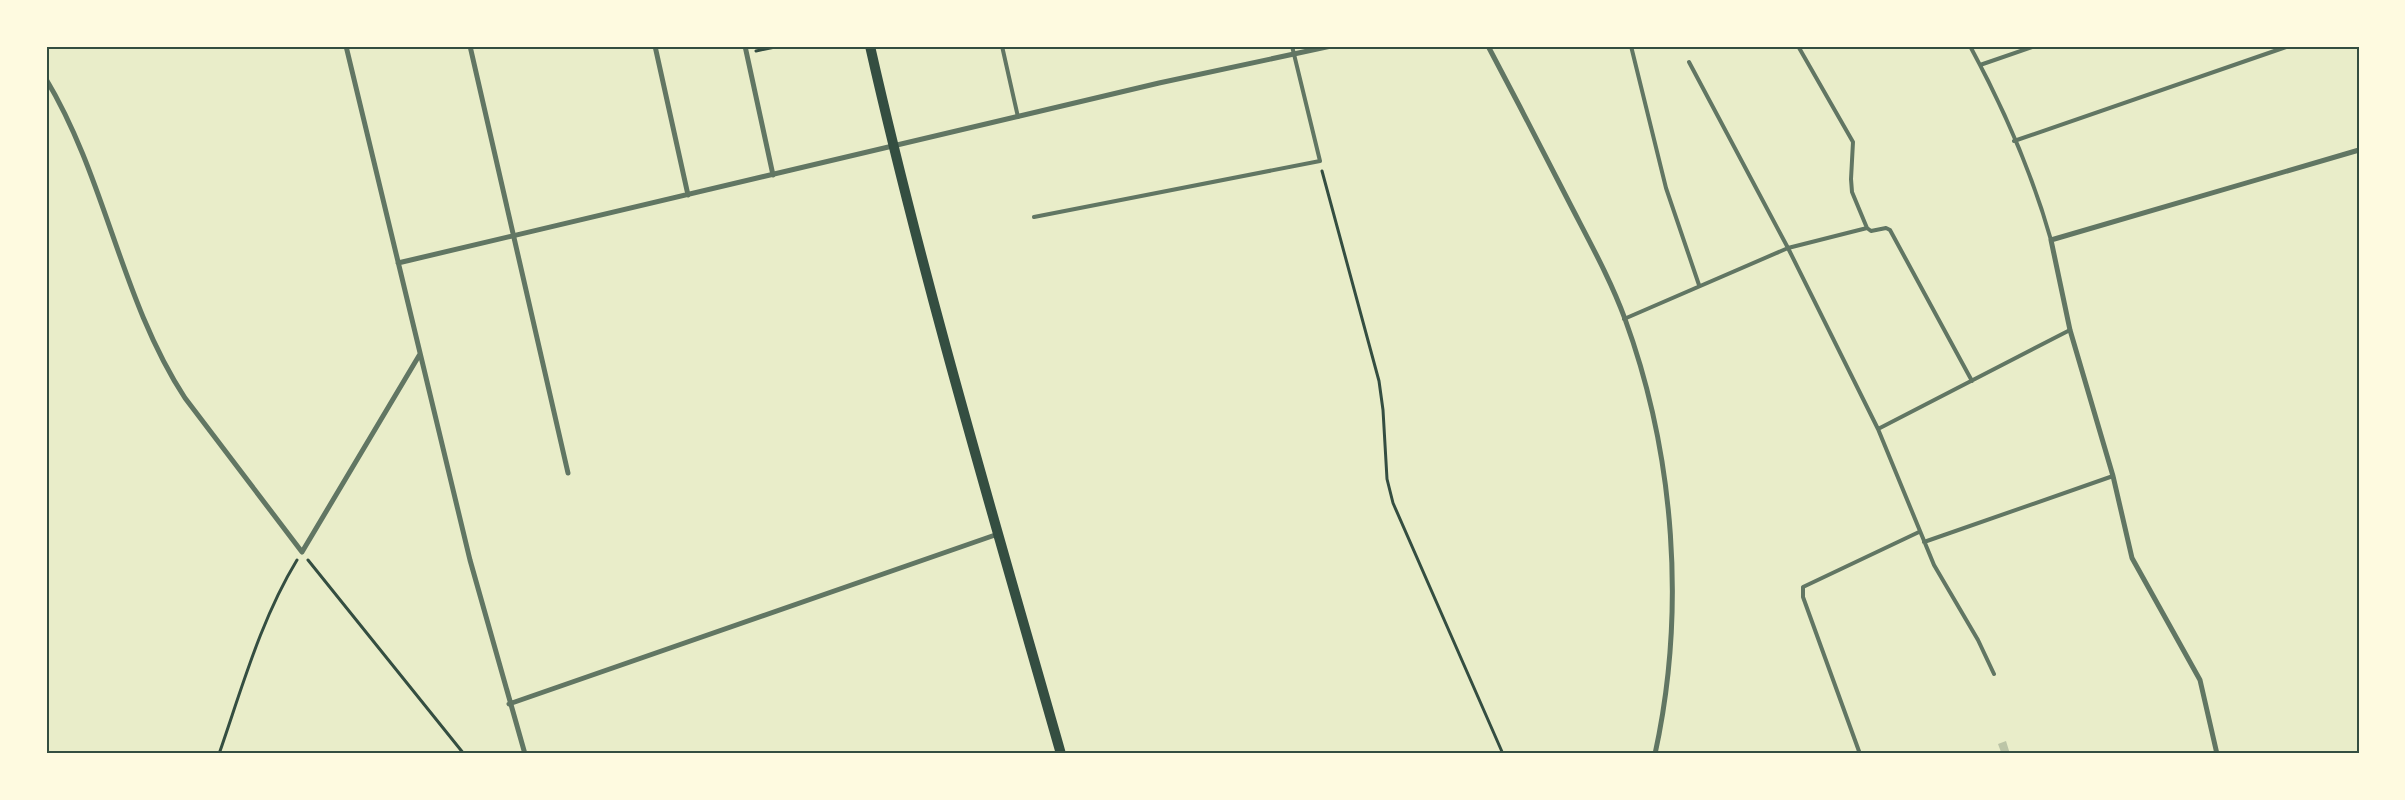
<svg xmlns="http://www.w3.org/2000/svg" width="2405" height="800" font-family="'Roboto Serif',serif">
<rect width="100%" height="100%" fill="#e9edc9"/>
<path fill="#bcc5a7" d="M2006,741L2010,754H1997L2001,752L1998,744Z"/>
<g fill="none" stroke-linecap="round" stroke-linejoin="round">
<path stroke="#344e41" stroke-width="3" d="M756,51L780,46
M1322,171L1379,381L1383,410L1387,479L1393,503L1503,754
M308,560L464,754
M219,754C242,688 261,619 297,560"/>
<path stroke="#617663" stroke-width="4" d="M1002,46L1018,117
M1631,46L1666,188L1699,285
M1798,46L1853,142L1851,179L1852,192L1867,228
M1970,46C2003,107 2032,173 2051,240
M1689,62L1788,248L1878,429L1934,565L1978,640L1994,674
M1980,65L2035,46
M2014,141L2286,47
M1034,217L1320,161L1292,46
M1624,319L1788,248L1867,228L1871,231L1886,228L1890,230L1972,381
M1878,429L2070,330
M1924,542L2113,476
M1860,754L1803,597V587L1919,532"/>
<path stroke="#617663" stroke-width="5" d="M346,46L470,560L525,754
M470,46L568,473
M655,46L688,195
M745,46L773,175
M1488,46C1515,97 1542,149 1568,200C1588,239 1610,278 1625,319C1675,456 1686,612 1655,754
M46,79C106,179 121,300 185,398L302,552L420,354
M398,263L1159,83L1331,46
M509,704L998,534
M2217,754L2200,680L2132,558L2113,476L2070,330L2051,240L2359,150"/>
<path stroke="#344e41" stroke-width="10" d="M870,46C924,284 994,519 1061,754"/>
</g>
<rect width="2405" height="800" fill="none" stroke="#fefae0" stroke-width="95"/>
<rect x="48" y="48" width="2310" height="704" fill="none" stroke="#344e41" stroke-width="2"/>
</svg>
